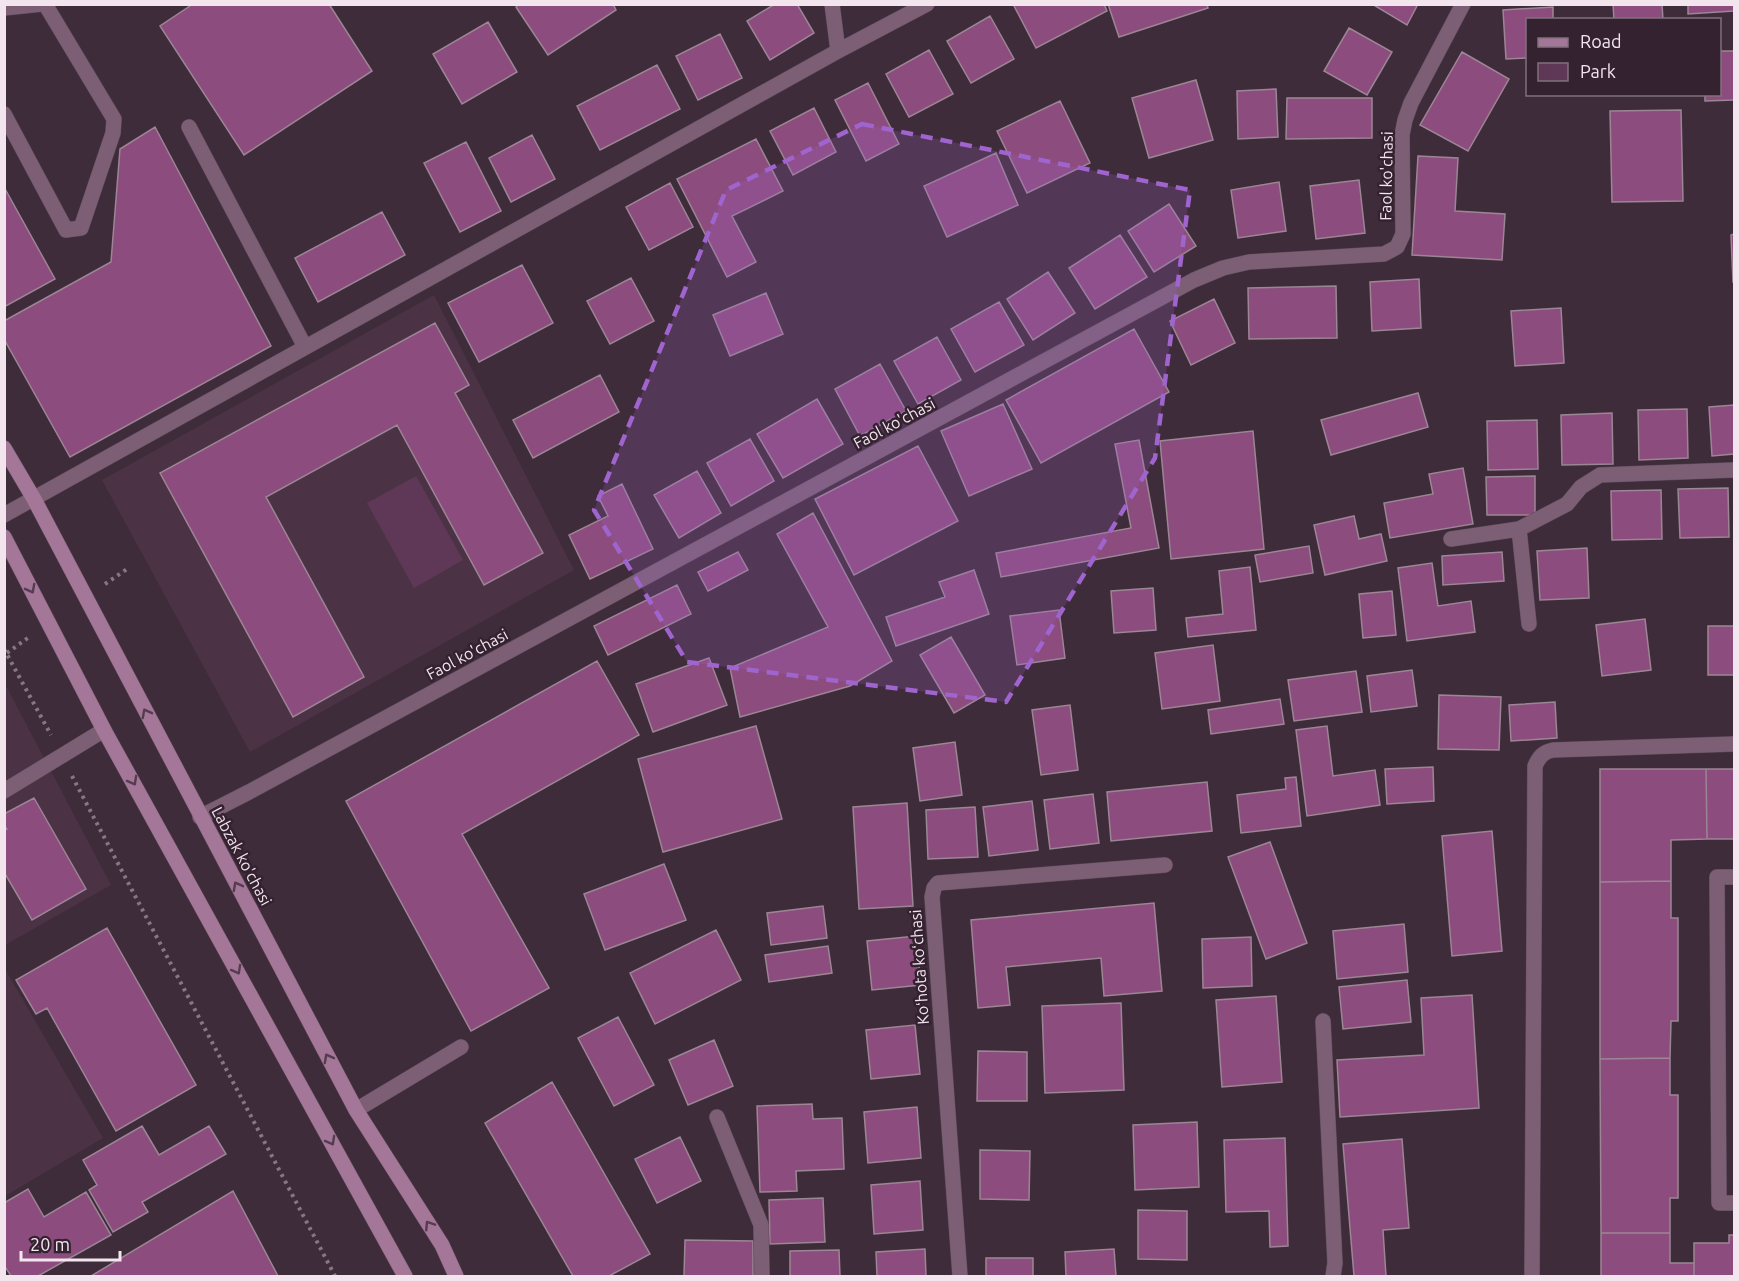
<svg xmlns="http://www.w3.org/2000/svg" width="1739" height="1281" font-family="Ubuntu,sans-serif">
<rect width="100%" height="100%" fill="#3f2c3a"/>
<path fill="#4b3245" d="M434,295L574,570L250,752L102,480Z
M4,682L111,885L5,945H4Z
M5,969L103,1138L5,1196H4Z"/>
<path fill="#603857" d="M416,476L463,560L414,588L367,503Z"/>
<path fill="#8c4c7d" stroke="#9c8595" stroke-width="1.5" d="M193,4H329L372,71L244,155L160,26Z
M519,4H613L616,10L548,55L516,7Z
M775,4H797L814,33L770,60L747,21Z
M1013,4H1104L1107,11L1036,48Z
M1108,4H1207L1208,8L1119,37Z
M1372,4H1418L1407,25Z
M1613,4H1662L1663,20H1614Z
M1688,4H1734V11L1688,14Z
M1553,7V20H1528V58L1506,59L1503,10Z
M990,16L1014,59L971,83L947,41Z
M488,22L517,72L462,104L433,54Z
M1349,28L1392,52L1367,95L1324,71Z
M720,34L742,78L698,100L676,56Z
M929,50L953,94L909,117L886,74Z
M1720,51H1734V100L1705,101V94H1720Z
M1462,52L1509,79L1468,151L1420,125Z
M657,65L680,109L600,150L577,106Z
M1196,80L1213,140L1149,158L1132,98Z
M868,83L899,144L866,161L835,100Z
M1276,89L1278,137L1238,139L1237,91Z
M1287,98H1372V138L1286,139Z
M1060,101L1090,163L1027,193L997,131Z
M814,108L836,152L793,175L770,131Z
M1681,110L1683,201L1612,202L1610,111Z
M155,127L271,346L70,457L4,339V321L111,262L120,149Z
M532,135L555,179L511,202L489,158Z
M756,139L783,191L732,216L756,262L727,277L677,179Z
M466,142L501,211L460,232L424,163Z
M996,153L1018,205L947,237L924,186Z
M1418,156L1458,158L1455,211L1505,214L1502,260L1412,255Z
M1359,180L1365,233L1316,239L1310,186Z
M1279,182L1286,231L1238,238L1231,190Z
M670,183L693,227L649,250L626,207Z
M4,187L55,279L4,307Z
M1169,204L1196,246L1154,272L1128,231Z
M382,212L405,255L318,302L295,258Z
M1734,234V282H1733L1731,235Z
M1120,235L1147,277L1095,309L1069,268Z
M522,265L553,323L479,362L448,303Z
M1048,272L1075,313L1033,340L1007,299Z
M631,278L654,321L610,344L587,301Z
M1419,279L1421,328L1372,331L1370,282Z
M1336,286L1337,338L1249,339L1248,288Z
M766,293L783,334L730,356L713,315Z
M1214,299L1235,343L1191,365L1170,321Z
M999,302L1024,345L975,372L951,329Z
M1561,308L1564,363L1515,366L1511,311Z
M435,323L469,385L455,393L543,553L484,585L397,425L266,497L364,677L293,717L160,473Z
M1134,329L1169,392L1041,463L1006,400Z
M937,337L961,380L918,404L894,361Z
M880,364L906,411L860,436L835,389Z
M600,375L619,412L533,458L513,420Z
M1418,393L1428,427L1331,455L1321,420Z
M817,399L843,444L783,478L757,434Z
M1003,404L1032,469L969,496L941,431Z
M1734,405V454L1712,456L1709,407Z
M1687,409L1688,458L1639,460L1638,410Z
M1612,413L1613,464L1562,465L1561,415Z
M1537,420L1538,469L1488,470L1487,421Z
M1253,431L1264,549L1171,559L1160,441Z
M750,439L774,481L731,506L707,463Z
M1139,440L1159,548L1001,577L996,553L1131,528L1115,444Z
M918,446L958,521L854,575L815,499Z
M1463,468L1473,524L1390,538L1384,503L1433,494L1429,474Z
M697,471L721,513L679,538L654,495Z
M1535,476V515H1487L1486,477Z
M622,484L653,549L590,579L569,535L608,516L598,496Z
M1728,488L1729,537L1680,538L1678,489Z
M1661,490L1662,539L1612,540L1611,491Z
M813,513L892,661L850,686L740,717L730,668L828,627L777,534Z
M1354,516L1359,539L1381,534L1387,561L1325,575L1314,525Z
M1309,546L1313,573L1260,582L1255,555Z
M1587,548L1589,598L1540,600L1537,551Z
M738,552L748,570L708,591L698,572Z
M1502,552L1504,581L1443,585L1442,556Z
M1432,563L1438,606L1471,601L1475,632L1407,641L1398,568Z
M1250,567L1256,630L1188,637L1186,618L1223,614L1219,571Z
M974,570L989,614L896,646L886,617L945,597L939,582Z
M677,585L691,614L608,655L594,626Z
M1153,588L1156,630L1114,633L1111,591Z
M1392,591L1396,635L1363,638L1359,594Z
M1059,610L1065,658L1017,665L1010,616Z
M1645,619L1651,670L1602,676L1596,625Z
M1708,626H1734V675H1708Z
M951,637L985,695L954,713L920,655Z
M1213,645L1220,701L1162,709L1155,653Z
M709,658L727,705L653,732L636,684Z
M597,661L639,735L462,834L549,988L471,1031L346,801Z
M1412,670L1417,706L1371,712L1367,676Z
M1356,671L1362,712L1294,721L1288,680Z
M1439,695L1501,697L1499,750L1438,749Z
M1280,699L1284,724L1211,734L1208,710Z
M1555,702L1557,738L1511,741L1509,705Z
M1070,705L1078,770L1041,775L1032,710Z
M756,726L782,819L663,852L638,759Z
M1327,726L1333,776L1375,770L1380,805L1307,816L1296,730Z
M955,742L962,795L920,801L913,748Z
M1433,767L1434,801L1387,804L1385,769Z
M1600,769H1706L1707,839L1671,840V881L1600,882Z
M1706,769H1734V839H1707Z
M1296,777L1301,826L1241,833L1237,795L1286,789L1285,778Z
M1207,782L1212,831L1111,841L1107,792Z
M1093,794L1099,843L1050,849L1044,800Z
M34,798L86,889L32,920L4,872V831L7,829L4,825V814Z
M1032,801L1038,850L989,856L983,807Z
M907,803L913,906L859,909L853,807Z
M975,807L978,857L928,859L926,810Z
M1492,831L1502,951L1452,956L1442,836Z
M1270,842L1307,943L1266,959L1228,857Z
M664,864L686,920L605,950L584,894Z
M1671,881V918H1678V1021H1671L1670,1058L1600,1059V882Z
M1154,903L1162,991L1104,996L1101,958L1006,967L1010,1005L978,1008L971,920Z
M823,906L827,938L771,945L767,913Z
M1404,924L1408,972L1337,979L1333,931Z
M107,928L196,1085L116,1131L47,1008L36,1014L16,980Z
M716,930L741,980L655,1024L630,973Z
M916,936L921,985L872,990L867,941Z
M1251,937L1252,986L1203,988L1202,939Z
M828,946L832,973L769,982L765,955Z
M1407,980L1411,1022L1343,1029L1339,987Z
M1472,995L1479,1108L1340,1117L1337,1060L1424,1055L1421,998Z
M1276,996L1282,1082L1222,1087L1216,1000Z
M1121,1003L1124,1090L1045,1093L1042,1006Z
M618,1017L654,1085L614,1106L578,1038Z
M915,1025L920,1074L871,1079L866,1030Z
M714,1040L733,1086L688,1105L669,1060Z
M978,1051L1027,1052V1101H977Z
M1670,1058V1095H1678V1198H1670V1233H1601L1600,1059Z
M552,1082L650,1254L609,1276H573L485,1123Z
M812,1104L813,1119L842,1118L844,1169L796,1171L797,1191L760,1192L757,1106Z
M917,1107L921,1158L868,1163L864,1112Z
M1197,1122L1199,1187L1135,1190L1133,1125Z
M142,1126L159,1155L209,1126L226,1154L142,1202L148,1212L113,1232L89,1190L97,1185L83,1160Z
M680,1137L701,1181L657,1203L635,1159Z
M1285,1138L1288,1246L1270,1247L1269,1211L1226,1212L1224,1140Z
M1402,1139L1409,1228L1383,1230L1386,1276H1354L1343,1144Z
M980,1150L1030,1151L1029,1200L980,1199Z
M920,1181L923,1230L874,1234L871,1185Z
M28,1189L44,1217L86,1192L111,1235L38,1276H11L4,1265V1203Z
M233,1191L278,1276H91Z
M823,1198L825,1242L770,1244L769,1200Z
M1138,1210L1187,1211V1260L1138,1259Z
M1601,1233H1670V1263H1694V1276H1601Z
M1729,1235H1734V1276H1694V1243H1729Z
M685,1240L753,1241V1276H684Z
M925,1249L926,1276H877L876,1252Z
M1114,1249L1116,1276H1066L1065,1252Z
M839,1250L840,1276H790V1251Z
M986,1258H1033V1276H986Z"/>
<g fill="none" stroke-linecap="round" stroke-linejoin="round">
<g stroke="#5c4a57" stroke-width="16">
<path id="service" d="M4,8L42,4
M4,114L66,230L81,228L113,133L114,119L45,4
M189,127L305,347
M4,791L104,730
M1734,877H1717L1719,1203H1734
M356,1110L461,1047
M717,1117L761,1225L762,1276
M1532,1276L1535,766C1539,757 1543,752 1553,750L1734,744"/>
</g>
<g stroke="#5c4a57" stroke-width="16">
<path id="minor" d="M832,4L838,51
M4,515L838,51L927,4
M1519,529L1529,624
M1451,539L1519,529L1567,504L1581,487L1600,475L1734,470
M200,817L249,792L1194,280L1223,268L1249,262L1384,254L1397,247L1403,234L1402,135L1405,120L1411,103L1463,4
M1323,1021L1335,1263L1333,1276
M960,1276L932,897L934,888L938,883L1165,865"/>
</g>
<g stroke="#5c4a57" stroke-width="16">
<path id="secondary" d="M4,448L34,499L356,1110L442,1245L456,1276
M4,537L104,730L405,1276"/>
</g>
<path stroke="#877783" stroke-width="4" stroke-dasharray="3 4.5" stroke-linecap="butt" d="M105,584L127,569
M4,649L51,735
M7,653L29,637
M72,776L335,1276"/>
<use href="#service" stroke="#7c5f74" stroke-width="15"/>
<use href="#minor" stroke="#7c5f74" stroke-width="15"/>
<use href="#secondary" stroke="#a47799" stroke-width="15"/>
</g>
<defs><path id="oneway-chevron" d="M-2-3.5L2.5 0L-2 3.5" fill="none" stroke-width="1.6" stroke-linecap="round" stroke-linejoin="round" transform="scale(1.5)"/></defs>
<g stroke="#563c50">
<use href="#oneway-chevron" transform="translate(31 589) rotate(62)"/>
<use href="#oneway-chevron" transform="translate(146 713) rotate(-118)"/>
<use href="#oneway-chevron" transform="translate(133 781) rotate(61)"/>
<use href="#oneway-chevron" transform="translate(237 886) rotate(-118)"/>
<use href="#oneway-chevron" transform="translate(237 970) rotate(61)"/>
<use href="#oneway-chevron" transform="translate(328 1058) rotate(-118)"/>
<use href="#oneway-chevron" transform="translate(331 1141) rotate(61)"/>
<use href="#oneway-chevron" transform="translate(429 1225) rotate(-123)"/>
</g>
<path fill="#9f64cd" fill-opacity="0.2" stroke="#9f64cd" stroke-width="4.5" stroke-dasharray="12 8" stroke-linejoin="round" d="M862,124L1190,190L1155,458L1006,702L687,662L594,510L726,190Z"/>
<g text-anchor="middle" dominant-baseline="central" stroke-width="5" stroke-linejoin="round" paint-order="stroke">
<g font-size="16" fill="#f2e5ee" stroke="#342230">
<text transform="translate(1386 176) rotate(-89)">Faol ko'chasi</text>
<text transform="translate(894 423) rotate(-28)">Faol ko'chasi</text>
<text transform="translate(467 654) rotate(-28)">Faol ko'chasi</text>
<text transform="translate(242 856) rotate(62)">Labzak ko'chasi</text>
<text transform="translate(919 967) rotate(-94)">Koʻhota koʻchasi</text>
</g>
</g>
<rect width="1739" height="1281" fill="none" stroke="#f2e5ee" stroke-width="12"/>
<rect x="1526" y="18" width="195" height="78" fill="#342230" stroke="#80707c" stroke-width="1.5"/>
<rect x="1538" y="38" width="30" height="9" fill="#a47799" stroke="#80707c" stroke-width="1.5"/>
<text x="1580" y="48" font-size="18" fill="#f2e5ee">Road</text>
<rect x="1538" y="63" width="30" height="18" fill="#603857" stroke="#80707c" stroke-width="1.5"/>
<text x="1580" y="78" font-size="18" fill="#f2e5ee">Park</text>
<path d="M21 1251v9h99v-9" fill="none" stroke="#f2e5ee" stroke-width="3"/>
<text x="30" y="1251" font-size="18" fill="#f2e5ee" stroke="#342230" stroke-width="4.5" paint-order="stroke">20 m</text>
</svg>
